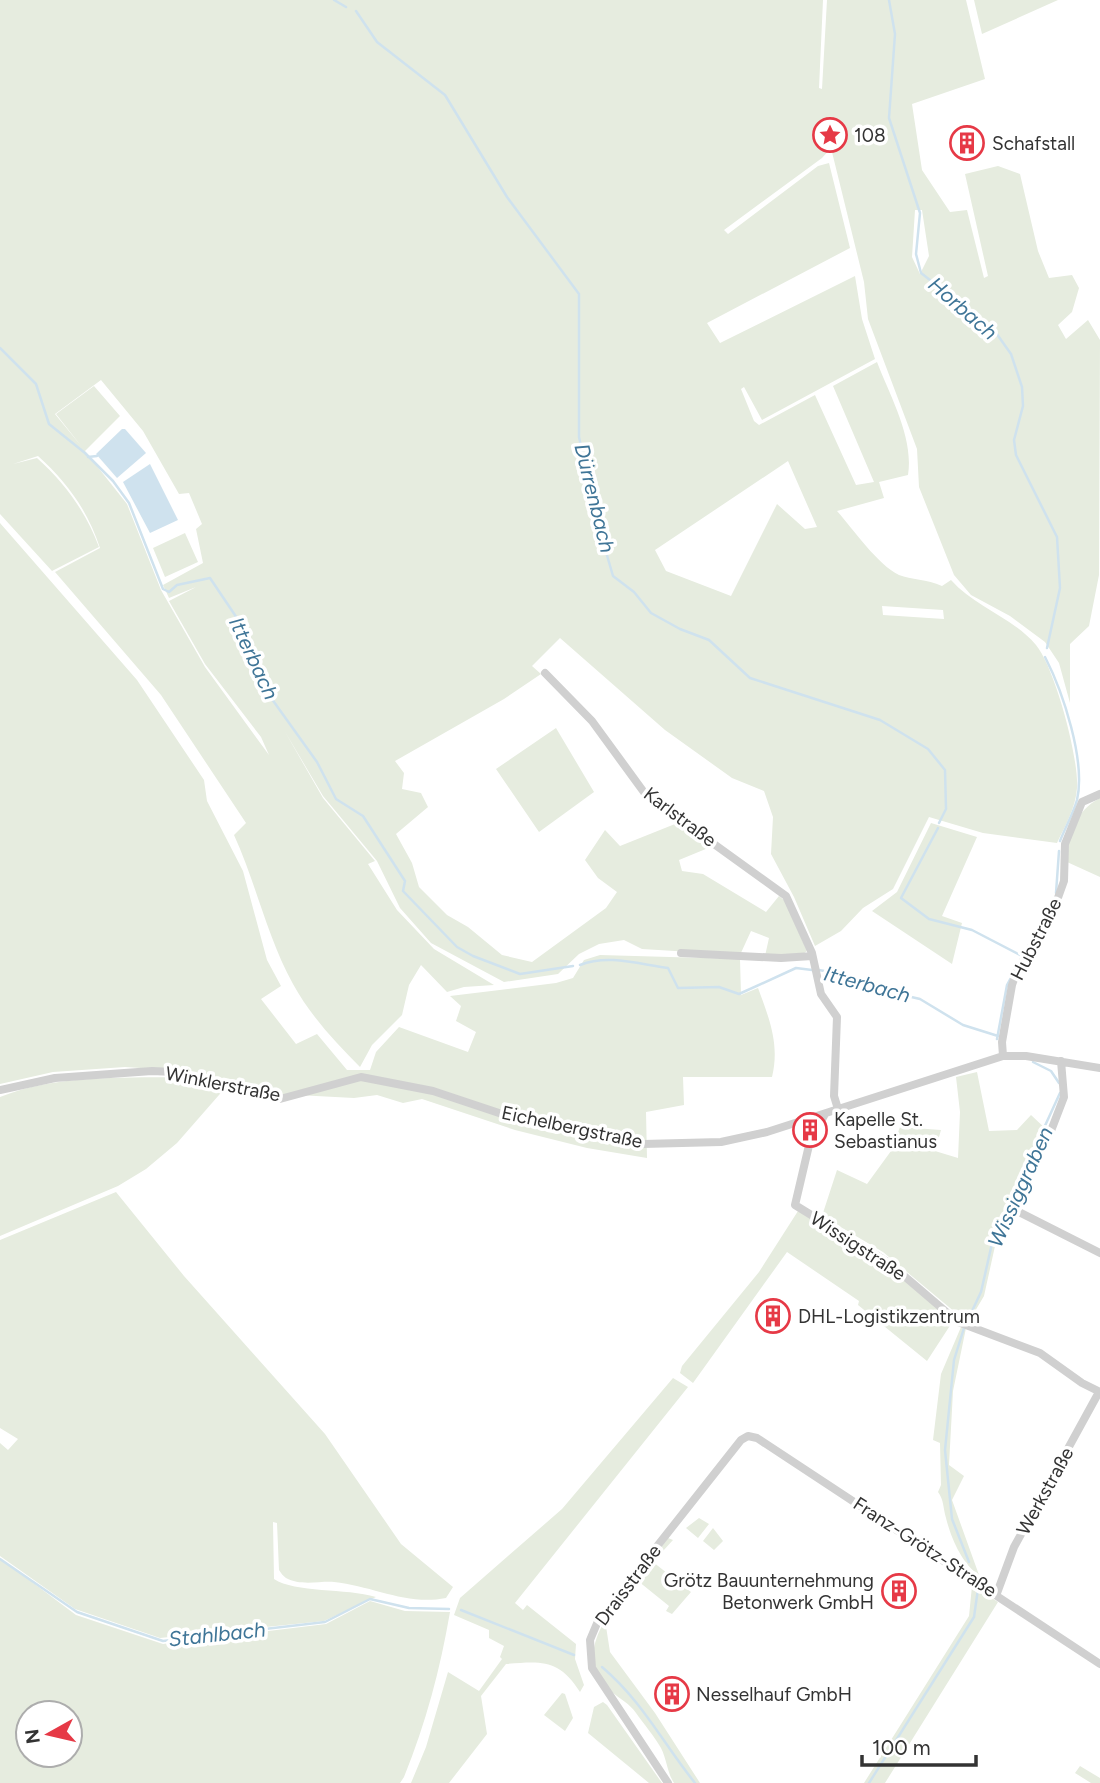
<svg xmlns="http://www.w3.org/2000/svg" width="1100" height="1783" font-family="Figtree,sans-serif">
<rect width="100%" height="100%" fill="#fff"/>
<path fill="#e6ecdf" fill-rule="evenodd" d="M0,0H823L819,88L822,89L827,0H966L985,79L912,104L922,170L950,212L967,210L984,278L988,276L965,174L998,166L1020,174L1038,251L1049,278L1072,275L1079,288L1072,312L1058,325L1066,339L1088,320L1100,340L1099,575L1089,626L1070,644V703L1059,663L1045,642L1010,616L971,595L954,575L919,487L917,449L868,319L864,282L831,148L822,158L724,230L728,234L818,166L829,163L850,248L707,323L720,343L855,276L862,319L875,359L762,420L744,387L741,389L754,421L759,425L815,395L856,485L874,482L833,386L877,362C890,396 914,438 908,475L879,482L884,498L837,511C853,529 878,565 899,575C911,580 927,579 942,586L951,580C975,607 1012,617 1036,645C1055,668 1079,758 1077,788C1076,807 1065,826 1057,843L983,833L929,817L893,889L863,908L841,931L815,946L794,897L771,854L773,817L764,791L732,778L665,730L560,638L532,666L541,674L504,699L395,761L404,773L402,789L421,793L428,807L396,834L412,863L419,887L447,915L468,927L502,955L532,962L606,908L617,892L598,878L585,860L605,830L620,846L680,822L713,846L679,860L682,871L703,874L766,912L779,896L785,901L807,951L803,954L765,956L769,938L751,931L740,955L642,949L624,940L599,944L579,954L558,974L504,982L431,943L400,908L377,861L323,796L284,730L323,798L375,861L368,864L397,910L434,949L494,985L464,987L447,992L421,965L409,985L402,1015L372,1045L360,1067C335,1042 310,1015 293,984C267,937 256,883 234,835L246,823L161,695L55,572L100,548C88,511 67,482 38,456L13,464L37,458C65,483 86,512 99,547L52,571L0,514ZM915,210H922L929,256L920,274L912,257ZM101,380L143,431L179,494L189,493L202,524L196,529L203,563L163,585L169,598L196,587L169,601L205,664L261,737L269,755L205,667L161,590L127,504L85,451L120,416L94,386L56,414L82,447L55,414ZM788,461L817,527L805,529L777,504L731,596L666,571L655,550ZM882,606L943,610L944,619L883,615Z
M974,0H1058L982,34Z
M0,523L137,680L204,780L207,801L243,871L267,960L281,986L261,999L296,1044L317,1034L347,1070H370L376,1052L399,1027L468,1052L476,1032L456,1021L461,1006L450,996L556,983L573,978L584,960L600,955L740,959L741,995L758,988C769,1018 780,1044 772,1077H683L684,1105L646,1112L647,1158L587,1148L515,1130L422,1099L403,1103L377,1095L354,1098L278,1094L187,1071L125,1067L53,1072L0,1084Z
M185,533L198,562L165,577L153,548Z
M556,728L594,792L539,832L496,769Z
M1100,798V877L1067,862C1069,834 1074,812 1100,798Z
M931,823L977,837L942,916L962,923L952,964L872,911L897,892Z
M977,1072L989,1131L1017,1130L1031,1115L1047,1130L997,1237L984,1296L968,1323L883,1252L822,1216L837,1170L867,1184L891,1151L900,1127L941,1130L935,1151L958,1158L960,1112L956,1077Z
M177,1077L226,1087L177,1143L146,1169L118,1186L0,1236V1097C55,1075 119,1078 177,1077Z
M116,1192L184,1276L325,1434L401,1544L453,1587L446,1598C407,1606 373,1586 334,1582C319,1581 300,1586 286,1578C283,1576 281,1573 279,1570L277,1523L273,1522L274,1579C295,1593 346,1588 376,1597L324,1621L160,1638L75,1609L0,1556V1443L8,1450L18,1439L0,1428V1240Z
M798,1211L886,1263L953,1321L927,1361L858,1305L859,1301L787,1252L693,1383L680,1373L682,1366L759,1272Z
M961,1327L966,1328L953,1391L949,1465L964,1476L952,1500L979,1575C962,1564 951,1538 946,1518C943,1508 944,1500 938,1492L941,1485L940,1443L933,1440L941,1374Z
M673,1378L688,1387L515,1603L523,1610L527,1605L576,1644L575,1659L584,1685L580,1692C559,1659 542,1661 506,1664L481,1696L487,1734L449,1783H411L426,1747L448,1672L479,1691L502,1659L500,1657L504,1646L489,1638V1630L454,1615L460,1598L562,1509Z
M699,1518L709,1524L698,1538L686,1528Z
M713,1528L723,1541L714,1550L703,1541Z
M668,1538L673,1540L653,1562L691,1592L672,1614L666,1611L669,1606L638,1581L634,1583Z
M0,1558L76,1615L163,1644L326,1624L370,1601L405,1611L450,1612C440,1670 426,1723 404,1777L400,1783H0ZM28,1713H70V1755H28Z
M972,1586L998,1602L885,1783H864L969,1616Z
M628,1589L632,1592L605,1620L610,1652L655,1713L700,1783H674C667,1772 667,1760 661,1748C654,1736 644,1724 636,1713C629,1703 621,1700 612,1692C573,1658 604,1619 628,1589Z
M562,1693L565,1694L573,1718L565,1731L544,1715Z
M603,1702L607,1705L662,1783H649L588,1733L594,1707Z
M1080,1766L1100,1778V1783H1091L1075,1773Z"/>
<path fill="#cfe2ee" d="M122,429H125L146,453L117,478L96,454Z
M150,464L178,520L150,533L123,482Z"/>
<g fill="none" stroke-linecap="round" stroke-linejoin="round">
<path stroke="#cfe2ee" stroke-width="2.5" d="M334,0L346,7
M889,0L895,34L889,118L920,213L916,254L921,273L994,330L1011,354L1022,387L1023,406L1014,440L1016,455L1057,537L1060,588L1047,648
M356,11L377,42L445,95L507,197L579,294V437L597,521L613,576L634,592L651,613L680,629L709,640L750,678L880,720L928,749L945,770L946,809L939,823
M0,348L36,384L49,424L85,453L113,481L129,503L163,589L169,592L177,585L210,578L243,627L245,645L264,688L317,762L336,799L363,816L405,881L403,891L457,947L473,956L520,974L573,966
M88,457L97,456
M1045,657C1063,692 1086,761 1077,800C1073,814 1065,828 1060,841
M938,828L901,898L929,919L972,930L1020,955
M1056,893L1059,851
M580,965C608,954 638,964 668,968L678,988L719,987L739,994L796,968L812,970
M819,970L841,974L864,986L920,999L963,1025L998,1036
M997,1039L1007,985L1032,939
M1033,1062L1051,1071L1059,1083
M0,1559L77,1612L163,1641L325,1622L370,1599L409,1608L449,1609
M969,1562L952,1519L945,1450L954,1360L964,1328L981,1292L993,1239L1060,1093
M461,1610L574,1655
M602,1667C643,1702 662,1742 695,1783
M869,1783L974,1617L978,1589"/>
<path stroke="#d0d0d0" stroke-width="8" d="M545,673L592,721L646,795L786,896L812,953L821,994L837,1017L834,1096L838,1109
M681,953L781,958L812,956
M1003,1056L1002,1042L1012,985L1017,971L1055,906L1064,881L1065,844L1082,802L1100,794
M0,1090L55,1078L152,1071L174,1072L280,1099L361,1077L433,1091L511,1117L593,1136L643,1144L721,1142L767,1132L1003,1056H1026L1100,1068
M825,1114L810,1141L795,1205L889,1263L958,1322L1040,1353L1082,1383L1100,1392
M1049,1136L1064,1097L1061,1061
M1013,1209L1100,1253
M997,1593L1014,1547L1099,1392
M668,1783L592,1668L590,1640L598,1621L741,1440L748,1436L757,1438L1100,1664"/>
</g>
<defs>
<g id="sight-ring" transform="scale(1.75)"><circle r="9.5" fill="#fff" stroke="#e63946" stroke-width="1.5"/><path d="M0-6L1.8-2.2L6-1.7L2.9 1.2L3.7 5.4L0 3.3L-3.7 5.4L-2.9 1.2L-6-1.7L-1.8-2.2Z" fill="#e63946"/></g>
<g id="building-ring" transform="scale(1.75)"><circle r="9.5" fill="#fff" stroke="#e63946" stroke-width="1.5"/><path d="M-4-6H4V6H1V3H-1V6H-4ZM-2.5-4.3h1.7v1.8h-1.7ZM.8-4.3h1.7v1.8H.8ZM-2.5-1h1.7V.8h-1.7ZM.8-1h1.7V.8H.8Z" fill="#e63946"/></g>
</defs>
<g fill-rule="evenodd">
<use href="#sight-ring" x="830" y="135"/>
<use href="#building-ring" x="967" y="143"/>
<use href="#building-ring" x="810" y="1130"/>
<use href="#building-ring" x="773" y="1316"/>
<use href="#building-ring" x="899" y="1591"/>
<use href="#building-ring" x="672" y="1694"/>
</g>
<g text-anchor="middle" dominant-baseline="central" stroke-width="7" stroke-linejoin="round" paint-order="stroke">
<g font-size="19" fill="#333" stroke="#fff" text-anchor="start">
<text x="854" y="135">108</text>
<text x="992" y="143">Schafstall</text>
<text x="834" y="1119">Kapelle St.<tspan x="834" dy="22">Sebastianus</tspan></text>
<text x="798" y="1316">DHL-Logistikzentrum</text>
<text x="874" y="1580" text-anchor="end">Grötz Bauunternehmung<tspan x="874" dy="22">Betonwerk GmbH</tspan></text>
<text x="696" y="1694">Nesselhauf GmbH</text>
</g>
<g font-size="19" fill="#333" stroke="#fff">
<text transform="translate(680 817) rotate(37)">Karlstraße</text>
<text transform="translate(1036 939) rotate(-63)">Hubstraße</text>
<text transform="translate(223 1084) rotate(11)">Winklerstraße</text>
<text transform="translate(572 1127) rotate(12)">Eichelbergstraße</text>
<text transform="translate(858 1246) rotate(33)">Wissigstraße</text>
<text transform="translate(1045 1491) rotate(-61)">Werkstraße</text>
<text transform="translate(925 1547) rotate(33)">Franz-Grötz-Straße</text>
<text transform="translate(628 1585) rotate(-53)">Draisstraße</text>
</g>
<g font-size="21" font-style="italic" fill="#3f7597" stroke="#fff">
<text transform="translate(963 308) rotate(41)">Horbach</text>
<text transform="translate(595 498) rotate(76)">Dürrenbach</text>
<text transform="translate(254 658) rotate(65)">Itterbach</text>
<text transform="translate(867 984) rotate(15)">Itterbach</text>
<text transform="translate(1020 1187) rotate(-66)">Wissiggraben</text>
<text transform="translate(217 1634) rotate(-6)">Stahlbach</text>
</g>
</g>
<g transform="translate(49 1734) rotate(262)"><circle r="33" fill="#ffffff" stroke="#adadad" stroke-width="2"/>
<path d="M0-5L12 26L0 18L-12 26Z" fill="#e63946"/>
<text y="-10" font-size="19" font-weight="bold" text-anchor="middle" fill="#333333">N</text>
</g>
<path d="M862 1755v10h114v-10" fill="none" stroke="#333333" stroke-width="3.5"/>
<text x="872" y="1755" font-size="21" fill="#333333" stroke="#ffffff" stroke-width="5" paint-order="stroke">100 m</text>
</svg>
